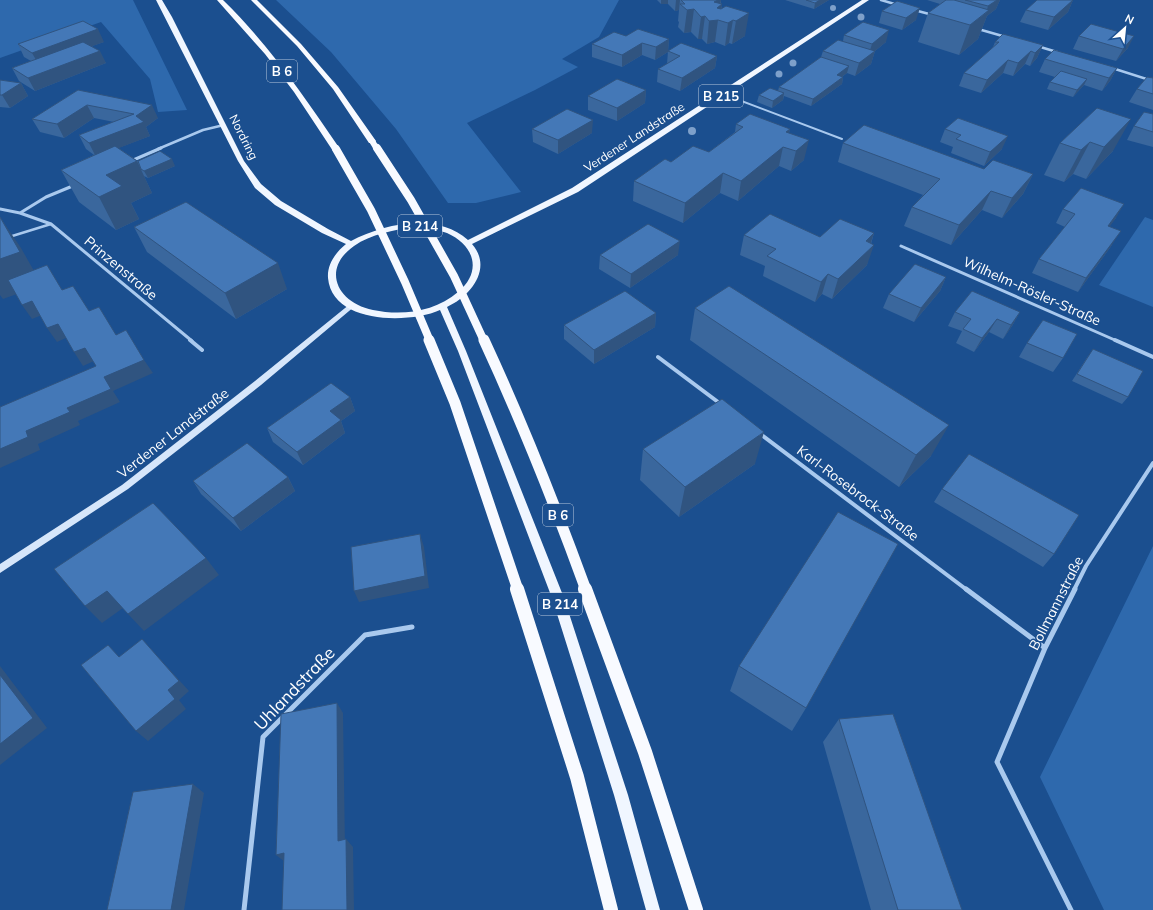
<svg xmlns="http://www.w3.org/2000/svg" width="1153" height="910" font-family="Mulish,sans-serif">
<rect width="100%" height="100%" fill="#1b4f8f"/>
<path fill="#2e69ad" d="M0,0H133L187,110L158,112L150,79L101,22L0,58Z
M276,0H619L599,37L562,59L578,67L535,90L467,123L521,192L476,203H448L396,129L331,52Z
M1145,217L1153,220V307L1099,285Z
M1153,546V910H1104L1040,777Z"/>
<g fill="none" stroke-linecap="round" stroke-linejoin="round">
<path stroke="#a9c9ee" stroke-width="2" d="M723,94L842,139"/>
<path stroke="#a9c9ee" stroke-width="2.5" d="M9,237L51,224"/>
<path stroke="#a9c9ee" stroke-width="2.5" d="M881,0L898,5
M914,10L933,15
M978,29L1006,37
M1037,46L1057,52
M1112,68L1153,81
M158,149L203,130L224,125"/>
<path stroke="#a9c9ee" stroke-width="3" d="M131,161L161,148
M0,209L20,213L51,224L192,341
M20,213L46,197L75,185
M901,246L1117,341"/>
<path stroke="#a9c9ee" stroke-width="4" d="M190,340L202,350
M1115,340L1153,357
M658,357L722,405
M759,433L967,590
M1074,590L1086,566L1153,463"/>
<path stroke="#a9c9ee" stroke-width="5" d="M966,589L1045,648
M244,910L263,737L365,635L412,627
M1071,910L997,762L1045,648L1075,589"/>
<path fill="#d6e6fa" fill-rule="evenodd" d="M350,304H354L355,306L261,385L128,489L0,573V564L122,485L255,381Z"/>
<path fill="#f0f6ff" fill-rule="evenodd" d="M156,0H162L172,17L244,161L261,184L281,201L328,229L351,241C385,223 437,212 468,240L572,188L862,0H869L578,192L472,244C493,268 471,296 447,307L466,351L564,598L628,795L660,910H646L614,795L552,598L458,351L440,310C409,324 332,324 328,278C327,264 336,252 346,244L322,233L275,205L255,188L238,161ZM414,227C425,228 436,229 447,233C474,245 483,271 458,292C435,312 402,316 373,310C337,303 321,269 354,246C371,234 394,230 414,227Z"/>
<path fill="#f8faff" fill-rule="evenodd" d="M217,0H223C269,45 304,96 340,149L339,151H333L294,92L265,54Z
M251,0H257L301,44L338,87L376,141L375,143H369L333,89L297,46Z"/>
<path stroke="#f8faff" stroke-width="6" d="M372,141L377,149"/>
<path stroke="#f8faff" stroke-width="8" d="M377,148L411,200L454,276L484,341
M336,149L371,210L405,282L430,341"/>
<path stroke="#f8faff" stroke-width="11" d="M429,340L455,403L518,590
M484,340C522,422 555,505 586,590"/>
<path stroke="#f8faff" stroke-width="14" d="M517,589L577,777L611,910
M585,589L645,752L696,910"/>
</g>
<g fill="#7ea0ca">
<circle cx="833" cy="8" r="3"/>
<circle cx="861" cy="17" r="3.5"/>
<circle cx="793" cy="63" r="3.5"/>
<circle cx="779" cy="74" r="3.5"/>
<circle cx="692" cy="131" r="4"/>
</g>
<path fill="#3a679d" d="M657,0H721V4L722,9L726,6L745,36L732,44L729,43L725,46L715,42L707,44L702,39H698L691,32L684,33L678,27L679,22L678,21L679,10L675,11L668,4H661Z
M785,0H829L814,9Z
M927,0H1000L996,9L987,16L978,39L959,55L918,42L928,13L940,4Z
M1073,0L1068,12L1048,30L1020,22L1026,10Z
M882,11L916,20L902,30L879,23Z
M844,35L886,42L875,51L871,64L855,76L847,73L842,77H843L842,84L811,106L784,96L783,100L772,108L757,102L759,95L778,91L779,87L821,57L823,51L843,41Z
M626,36L669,39L668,52L655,60L642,55L622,67L592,57V44Z
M1079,36L1128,48L1116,61L1073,49Z
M104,42L92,46L106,63L35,91L19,81L12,68L31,61L24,57L18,44Z
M995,42L1043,45L1037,58L1030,66L1025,64L1013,76L1003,73L981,93L959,86L964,73L993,47Z
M668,51L717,56L715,68L680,91L657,82L658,69L667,64Z
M1045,59L1117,68L1110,81L1102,91L1084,85L1073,97L1047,89L1050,82L1055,77L1039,72Z
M1153,78V110L1129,102L1137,89Z
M0,80L21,83L28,96L10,108L0,107Z
M78,90L158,118L146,127L150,136L118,148L138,161L175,166L148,178L144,176L152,193L131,203L139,219L116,230L79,202L61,170L94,155L86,149L79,135L114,122L94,118L64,138L40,132L32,119Z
M646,90L645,103L617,121L588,110V96Z
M1097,108L1113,151L1086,179L1073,174L1064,182L1044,175L1060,143Z
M1153,114V147L1127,140L1134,126Z
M736,124L790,129L789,133L804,160L791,171L779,166L738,201L720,193L683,223L633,201L634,181L671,162L709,152L735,132Z
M532,129L592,133L558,154L533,142Z
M945,129L1002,149L984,166L951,153L953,147L940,142Z
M843,143L984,169L1033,174L1023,194L1002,218L982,210L951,245L904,226L912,207L923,195L838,162Z
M1063,209L1116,218L1109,226L1112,245L1078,292L1032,273L1039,259L1065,227L1056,223Z
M134,227L287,289L236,319L147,252Z
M874,233L871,244L867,265L832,299L822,294L815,302L763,276L765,266L740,255L744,235L820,237Z
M600,255H678L630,288L599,269Z
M946,277L940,291L914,322L883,308L889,294Z
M695,308L931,456L899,487L690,340Z
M955,312H1020L1012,326L1003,339L989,332L974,352L956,343L962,331L948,326Z
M656,313L655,327L594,364L564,339V325Z
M1027,343L1063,358L1053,372L1019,357Z
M1088,356L1128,397L1122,404L1072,381Z
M350,397L355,411L341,421L345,433L303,465L273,442L267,428Z
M643,449L755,464L679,517L640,480Z
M288,477L295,491L241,531L201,494L193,481Z
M942,489L1054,554L1043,567L934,502Z
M739,666L806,708L792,731L730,691Z
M839,719L962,910H871L823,742Z"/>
<path fill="#305480" d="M661,0H668V4H661Z
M676,0H680L679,10L675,11Z
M709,0H721L720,6L722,4L720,20H718L715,42L707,44L709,21Z
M820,0H829L814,9L815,3Z
M997,0H1000L996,9L987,16L978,39L959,55L970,25L986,13L988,6Z
M1073,0L1068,12L1048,30L1054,17Z
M920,8L916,20L902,30L906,18Z
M694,9L691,32L684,33L687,10Z
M749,13L745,36L732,44L736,21Z
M705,16L702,39H698L701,17Z
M733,20L729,43L725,46L728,23Z
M98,29L104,42L39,65L32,53Z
M889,30L886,42L875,51L871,64L855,76L859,63L868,56L872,44Z
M1134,36L1128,48L1116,61L1123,49Z
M669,39L668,52L655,60L656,47Z
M642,43V55L622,67V55Z
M1043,45L1037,58L1030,66L1035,53Z
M100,51L106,63L35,91L28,78Z
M1031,51L1025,64L1013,76L1018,63Z
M717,56L715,68L680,91L682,78Z
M1008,60L1003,73L981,93L987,80Z
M849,66L847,73L835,82L837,75Z
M1117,68L1110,81L1102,91L1109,78Z
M843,77L842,84L811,106L813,99Z
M1087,79L1084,85L1073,97L1077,90Z
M21,83L28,96L10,108L2,95Z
M646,90L645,103L617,121V108Z
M784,93L783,100L772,108L773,101Z
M87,105L94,118L64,138L57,124Z
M152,105L158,118L146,127L150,136L96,157L89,143L136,116Z
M1131,119L1113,151L1086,179L1104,147Z
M593,120L592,133L558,154V140Z
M790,129L786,148L783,147L779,166L738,201L741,181L786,132Z
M1008,136L1002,149L984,166L990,152Z
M809,140L804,160L791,171L796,151Z
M1090,142L1073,174L1064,182L1081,150Z
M172,159L175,166L148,178L144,171Z
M137,161L152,193L131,203L139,219L116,230L99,197L106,175Z
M723,173L720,193L683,223L685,203Z
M1033,174L1023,194L1002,218L1012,198Z
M991,191L982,210L951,245L959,225Z
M1124,204L1116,218L1100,240L1108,226Z
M0,217L21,248L42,285L3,299L0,295Z
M1121,231L1112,245L1078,292L1086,278Z
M874,233L868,251L874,245L867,265L832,299L838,279L866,241Z
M680,241L678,255L630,288L631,274Z
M278,263L287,289L236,319L225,293Z
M828,274L822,294L815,302L821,282Z
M946,277L940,291L914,322L921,308Z
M32,301L42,315L32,319L22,305Z
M1020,312L1012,326L1003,339L1011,325Z
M656,313L655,327L594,364V350Z
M997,319L989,332L974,352L982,338Z
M58,324L68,337L57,342L47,328Z
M85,348L94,361L83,366L74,352Z
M144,360L153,373L113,391L120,402L78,421L80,425L38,444L40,450L0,468V449L26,431L67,408L104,377Z
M350,397L355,411L341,421L345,433L303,465L297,452L330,411Z
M949,425L931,456L899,487L916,455Z
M764,432L755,464L679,517L685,487Z
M288,477L295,491L241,531L233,518Z
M420,534L424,547L429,588L359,602L354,591Z
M206,558L219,575L144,631L128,614Z
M107,591L123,608L102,623L85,606Z
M142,639L189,691L179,700L186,709L148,741L136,731L168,690Z
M0,666L47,728L0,765Z
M337,703L343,713L345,848L338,841Z
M193,784L204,793L184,910H171Z
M346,839L353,847L354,910H347Z
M284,853L285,862L276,855Z"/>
<path fill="#4478b7" stroke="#305480" d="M681,0H718L714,2L722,4L717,8L721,9L726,6L749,13L736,21L733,20L728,23L718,20L709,21L705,16L701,17L694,9L687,10L680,4H685Z
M806,0H820L815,3Z
M946,0H954L989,10L970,25L928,13Z
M965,0H997L988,6Z
M1037,0H1073L1054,17L1026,10Z
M897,1L920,8L906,18L882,11Z
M83,21L98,29L32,53L18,44Z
M863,22L889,30L872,44L844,35Z
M1091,24L1134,36L1123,49L1079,36Z
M638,29L669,39L656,47L642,43L622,55L592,44L614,32L626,36Z
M1003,34L1043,45L1035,53L1031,51L1018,63L1008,60L987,80L964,73L999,42H995Z
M838,40L875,51L859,63L823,51Z
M83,42L100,51L28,78L12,68Z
M681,43L717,56L682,78L658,69L680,56L668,51Z
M1054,50L1117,68L1109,78L1045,59Z
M821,57L849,66L837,75L843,77L813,99L779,87Z
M1061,71L1087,79L1077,90L1050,82Z
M1147,77L1153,78V94L1137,89Z
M617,79L646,90L617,108L588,96Z
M0,80L21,83L2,95H0Z
M770,88L784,93L773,101L759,95Z
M78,90L152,105L136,116L144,122L89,143L79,135L134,114L87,105L57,124L32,119Z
M1097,108L1131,119L1104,147L1090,142L1081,150L1060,143Z
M567,109L593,120L558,140L532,129Z
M1144,112L1153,114V132L1134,126Z
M750,114L790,129L786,132L809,140L796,151L783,147L741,181L723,173L685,203L634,181L665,159L671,162L693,146L709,152L743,127L736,124Z
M958,118L1008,136L990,152L956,139L961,135L945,129Z
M864,125L984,169L993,160L1033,174L1012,198L991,191L959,225L912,207L940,179L843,143Z
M115,146L137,161L106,175L122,186L99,197L61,170Z
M160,151L172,159L144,171L141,169L138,161Z
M1081,188L1124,204L1108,226L1121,231L1086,278L1039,259L1075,214L1063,209Z
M186,202L278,263L225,293L134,227Z
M770,214L820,237L840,219L874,233L866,241L874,245L838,279L828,274L821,282L767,256L776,249L744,235Z
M0,217L20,252L0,259Z
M648,224L680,241L631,274L600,255Z
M915,264L946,277L921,308L889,294Z
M47,265L62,290L73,286L89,311L99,307L116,335L126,330L144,360L104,377L111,389L67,408L70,412L26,431L28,437L0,449V407L96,366L85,348L74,352L58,324L47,328L32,301L22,305L8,280Z
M729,286L949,425L916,455L695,308Z
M625,291L656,313L594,350L564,325Z
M972,291L1020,312L1011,325L997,319L982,338L963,329L971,319L955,312Z
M1043,320L1077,334L1063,358L1027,343Z
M1093,349L1143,371L1128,397L1077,374Z
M331,383L350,397L330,411L341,420L297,452L267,428Z
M722,399L764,432L685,487L643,449Z
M247,443L288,477L233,518L193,481Z
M969,454L1079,515L1054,554L942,489Z
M153,503L206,558L128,614L107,591L85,606L54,569Z
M838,512L898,544L806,708L739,666Z
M420,534L425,576L354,591L351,547Z
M142,639L179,681L168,690L175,699L136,731L81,665L108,645L119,657Z
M0,675L33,718L0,744Z
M337,703L338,841L346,839L347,910H282L284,853L276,855L281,714Z
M893,714L962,910H898L839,719Z
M193,784L171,910H107L133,792Z"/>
<g text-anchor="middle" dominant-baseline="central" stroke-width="3" stroke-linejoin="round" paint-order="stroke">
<g font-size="12" fill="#fff" stroke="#1b4f8f">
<text transform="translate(244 137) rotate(63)">Nordring</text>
<text transform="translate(634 137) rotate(-33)">Verdener Landstraße</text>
</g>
<g fill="#1b4f8f" stroke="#bbcadd" stroke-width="1">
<rect x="267" y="60" width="30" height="22" rx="3"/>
<rect x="699" y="85" width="44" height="22" rx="3"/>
<rect x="398" y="215" width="44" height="22" rx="3"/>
<rect x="543" y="504" width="30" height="22" rx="3"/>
<rect x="538" y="593" width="44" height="22" rx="3"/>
</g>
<g font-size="13" font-weight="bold" fill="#fff">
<text x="282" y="71">B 6</text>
<text x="721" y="96">B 215</text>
<text x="420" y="226">B 214</text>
<text x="558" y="515">B 6</text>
<text x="560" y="604">B 214</text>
</g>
<g font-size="14" fill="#fff" stroke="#1b4f8f">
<text transform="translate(121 268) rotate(40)">Prinzenstraße</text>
<text transform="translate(1032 291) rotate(24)">Wilhelm-Rösler-Straße</text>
<text transform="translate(173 433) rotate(-38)">Verdener Landstraße</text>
<text transform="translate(858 493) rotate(37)">Karl-Rosebrock-Straße</text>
<text transform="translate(1056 603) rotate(-63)">Bollmannstraße</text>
</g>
<g font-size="17" fill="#fff" stroke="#1b4f8f">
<text transform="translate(294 688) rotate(-46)">Uhlandstraße</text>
</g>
</g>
<g transform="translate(1125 28) rotate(27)" stroke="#1b4f8f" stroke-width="3" paint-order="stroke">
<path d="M0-3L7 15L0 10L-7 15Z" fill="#ffffff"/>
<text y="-6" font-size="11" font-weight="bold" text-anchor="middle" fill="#ffffff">N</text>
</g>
</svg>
